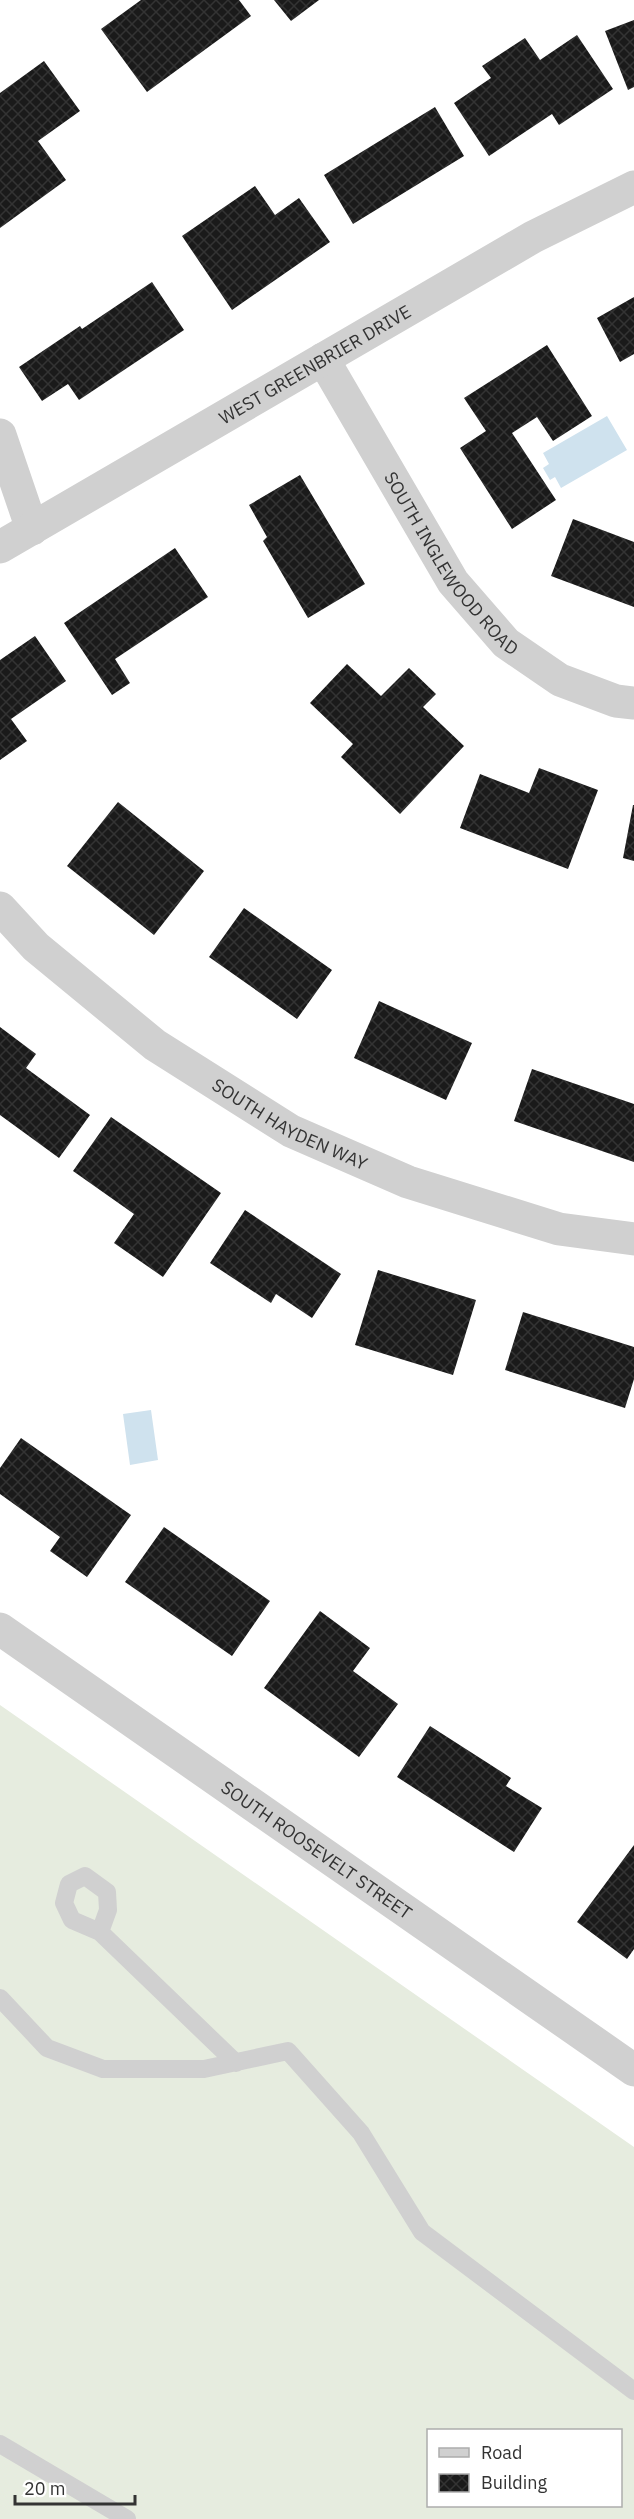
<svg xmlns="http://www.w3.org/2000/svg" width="634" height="2519" font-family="'IBM Plex Sans',sans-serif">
<defs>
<pattern id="building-cross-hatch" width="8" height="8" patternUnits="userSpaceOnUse" patternTransform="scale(1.5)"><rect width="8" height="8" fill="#1a1a1a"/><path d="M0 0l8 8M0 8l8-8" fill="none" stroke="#333"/></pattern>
</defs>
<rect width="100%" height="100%" fill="#fff"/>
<path fill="#e6ecdf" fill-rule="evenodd" d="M0,1705L634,2147V2519H0ZM428,2430H620V2506H428Z"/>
<path fill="#cfe2ee" d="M607,416L627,450L561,488L555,477L550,480L543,468L549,464L543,453Z
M151,1410L158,1460L130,1465L123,1414Z"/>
<path fill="url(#building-cross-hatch)" d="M141,0H239L251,16L147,92L101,29Z
M274,0H319L291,21Z
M634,20V87L628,90L605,31Z
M577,35L613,89L559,125L552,114L489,156L454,103L491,78L482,66L525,38L540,60Z
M44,61L80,111L38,141L66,180L0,228V93Z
M435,107L464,156L353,224L324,175Z
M255,186L275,215L299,198L330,242L232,310L182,236Z
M152,282L184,330L79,400L68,384L42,401L19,367L80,326L82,329Z
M634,297V354L620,362L597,318Z
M547,345L592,416L553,441L537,417L512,433L556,500L512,529L460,448L486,431L464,398Z
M300,475L365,584L308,618L263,541L267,537L249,505Z
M573,519L634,542V607L551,576Z
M175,548L208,597L115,659L130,683L112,695L64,623Z
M35,636L66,681L11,719L27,741L0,760V660Z
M347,664L381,696L409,668L436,694L423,707L464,746L400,814L341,757L353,744L310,703Z
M539,768L598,790L568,869L460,828L480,774L529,793Z
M118,802L204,871L154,935L67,866Z
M633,805H634V861L623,858Z
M244,908L332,970L297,1019L209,957Z
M379,1001L472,1043L446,1100L354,1058Z
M0,1027L36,1054L26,1068L90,1115L59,1158L0,1115Z
M532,1069L634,1104V1162L514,1121Z
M111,1117L221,1193L163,1277L114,1243L134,1214L73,1171Z
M245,1210L341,1274L312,1318L276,1294L271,1303L210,1263Z
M378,1270L476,1300L453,1375L355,1345Z
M523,1312L634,1347V1379L625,1408L505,1370Z
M21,1438L131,1515L87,1577L50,1551L60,1537L0,1494V1468Z
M164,1527L270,1601L232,1656L125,1582Z
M320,1611L370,1648L353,1671L398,1704L359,1757L264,1688Z
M430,1726L511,1778L506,1786L542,1808L514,1852L397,1777Z
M634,1845V1949L627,1959L577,1922Z"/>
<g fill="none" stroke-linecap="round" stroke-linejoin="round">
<path stroke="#d0d0d0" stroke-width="18" d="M100,1932L72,1920L64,1903L69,1884L85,1876L107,1892L108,1910L100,1932L236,2063
M0,1998L47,2048L103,2069H204L288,2051L361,2133L422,2232L634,2391
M0,2444L127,2519"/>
<g stroke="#d0d0d0" stroke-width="33">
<path id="s1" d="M323,359L453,582L506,643L560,680L616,701L634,703"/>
<path d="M0,435L32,529"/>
<path id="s2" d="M0,547L533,237L634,187"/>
<path id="s3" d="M0,908L36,947L155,1045L291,1131L408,1182L559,1229L634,1239"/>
</g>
<path stroke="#d0d0d0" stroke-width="33" id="s4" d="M0,1629L634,2070"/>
</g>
<g text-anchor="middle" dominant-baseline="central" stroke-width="6" stroke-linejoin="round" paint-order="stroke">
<g font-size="18" fill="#333" stroke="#fff">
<text stroke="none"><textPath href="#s2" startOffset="364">WEST GREENBRIER DRIVE</textPath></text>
<text stroke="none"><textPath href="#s1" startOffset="242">SOUTH INGLEWOOD ROAD</textPath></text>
<text stroke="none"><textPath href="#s3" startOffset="364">SOUTH HAYDEN WAY</textPath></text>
<text stroke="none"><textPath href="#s4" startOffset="386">SOUTH ROOSEVELT STREET</textPath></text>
</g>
</g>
<rect x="427" y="2429" width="195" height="78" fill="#ffffff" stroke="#adadad" stroke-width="1.5"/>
<rect x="439" y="2448" width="30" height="9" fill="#d0d0d0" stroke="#adadad" stroke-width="1.5"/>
<text x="481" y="2459" font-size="18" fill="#333333">Road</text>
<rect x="439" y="2474" width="30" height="18" fill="url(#building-cross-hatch)" stroke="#adadad" stroke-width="1.5"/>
<text x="481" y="2489" font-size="18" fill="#333333">Building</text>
<path d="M15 2495v9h120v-9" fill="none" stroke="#333333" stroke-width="3"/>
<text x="24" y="2495" font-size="18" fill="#333333" stroke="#ffffff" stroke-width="4.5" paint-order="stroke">20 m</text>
</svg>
